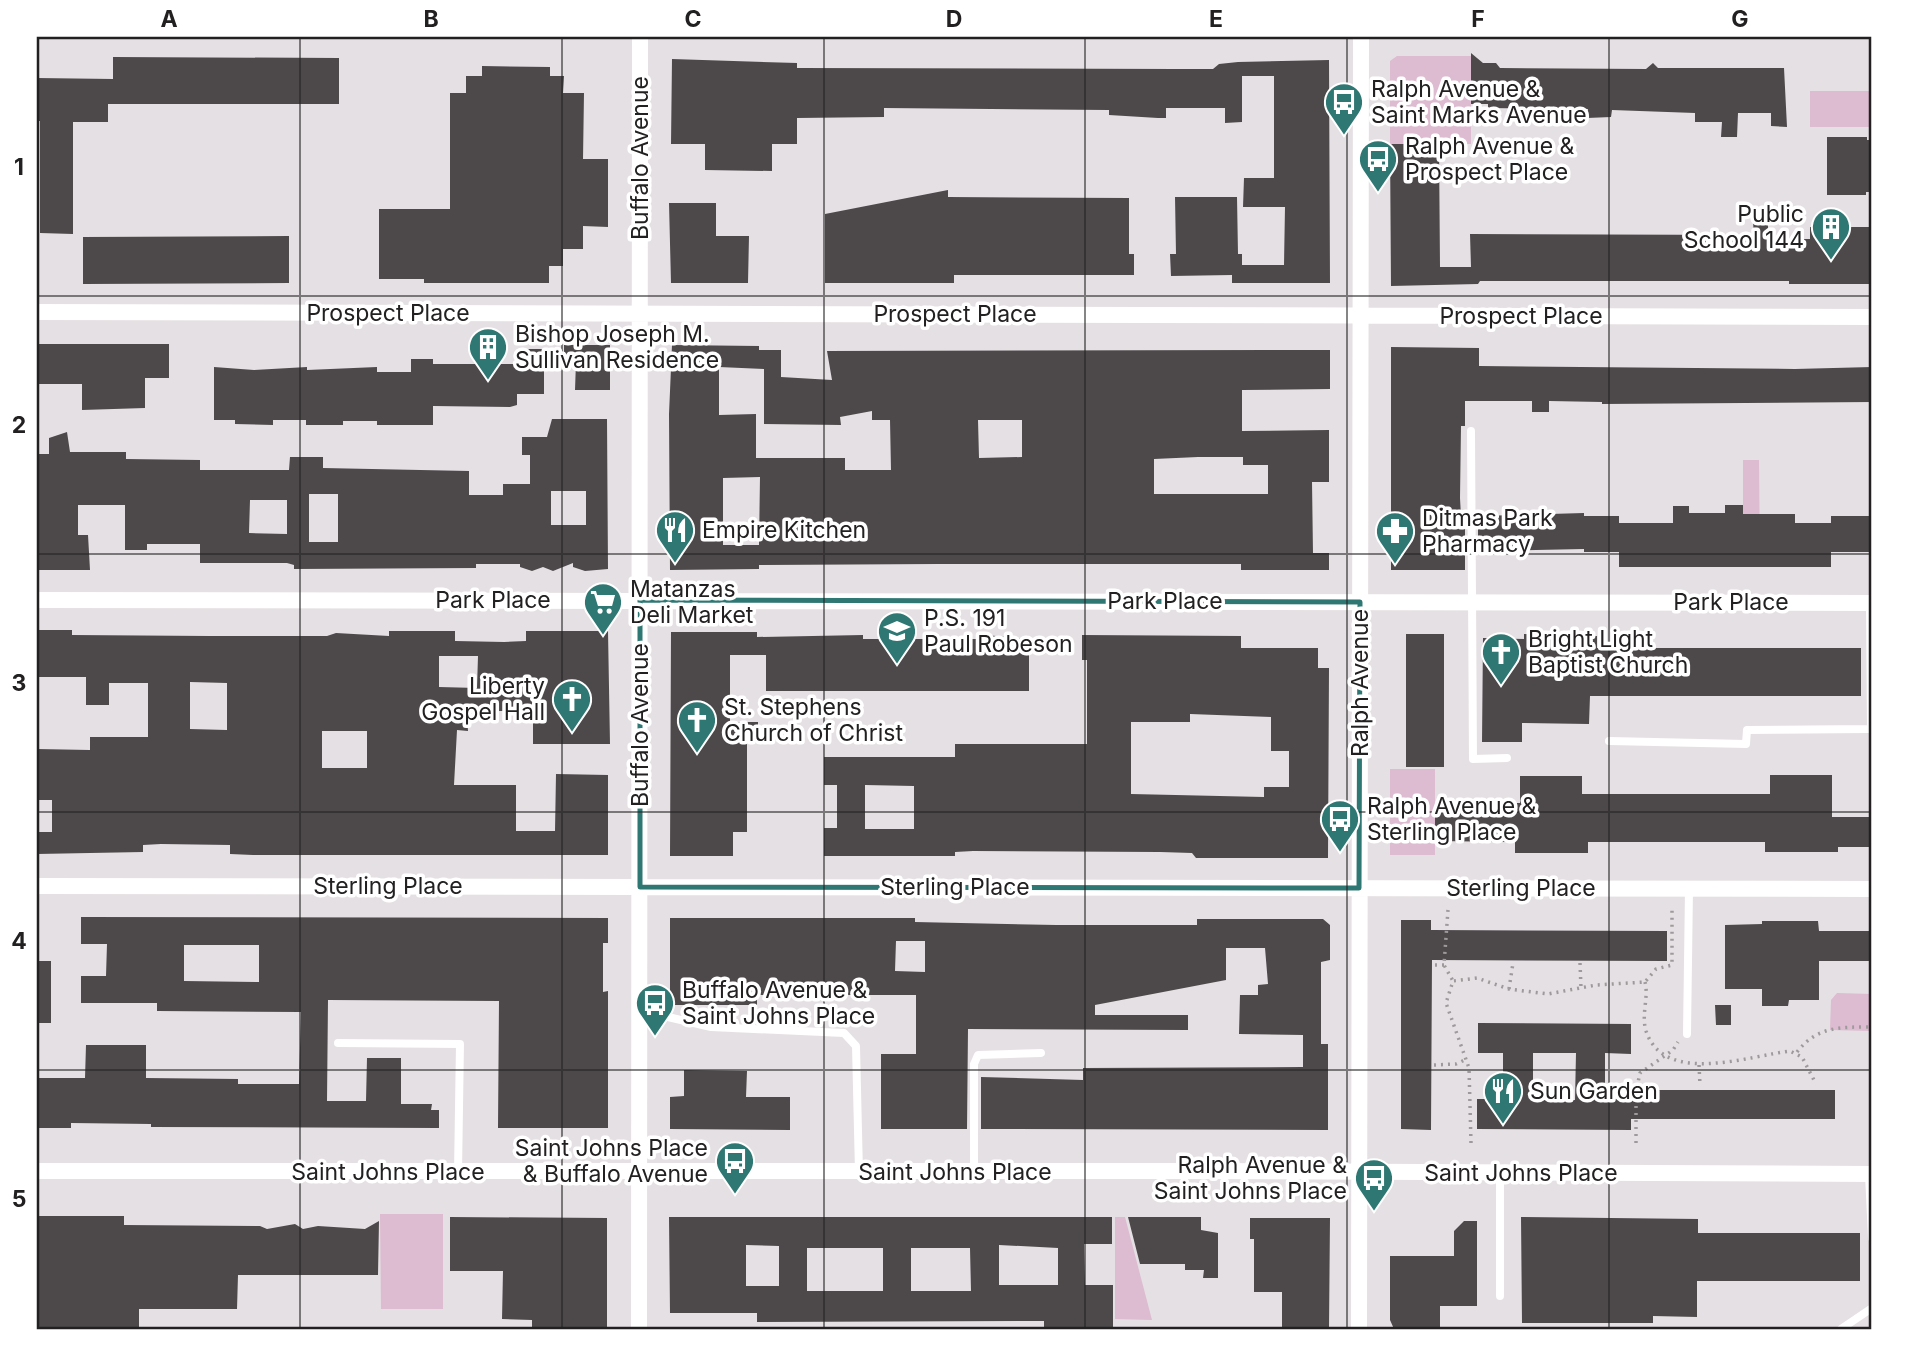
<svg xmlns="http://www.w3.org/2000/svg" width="1909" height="1366" font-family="Inter,sans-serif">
<rect width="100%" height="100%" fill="#e5e0e3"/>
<path fill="#ddbbd0" d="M1397,56H1471V144H1390V61Z
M1810,91H1872V127H1810Z
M1743,460H1759L1760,567H1743Z
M1390,769H1435V855H1390Z
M1837,993L1872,994V1031L1830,1030L1831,1000Z
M380,1214H443V1309H381Z
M1115,1217H1125L1152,1320L1115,1319Z"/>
<path fill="#4d494b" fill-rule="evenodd" d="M1471,53L1483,63H1496L1500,68L1646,69L1653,63L1658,68H1784L1787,127L1771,126V113H1738L1737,137H1721L1722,122H1695V113L1612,110L1611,117L1587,118L1588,109L1488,108V104H1471Z
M113,57L339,58V104H108V122H73V234L40,233V121H37V78L113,79Z
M672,59L797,63V68L1175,69H1213L1219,64L1238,62L1329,60L1330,283H1232V275L1171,276L1170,254H1176L1175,197H1237L1238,254H1242V265H1284L1285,207H1243L1244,178H1274V76H1242V122L1225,123V108H1166V118H1158L1109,115V110L884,108V117L797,118V144H772V171L705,170V144H671Z
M482,66L550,67V76H564L563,93H584L583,159H608V227L583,226V249H563V266H549V283H424V279H379V209H450V93H466V76H482Z
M1827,137H1867V140H1872V192H1866V195H1827Z
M1390,144H1439L1440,267H1471L1470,234L1754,235L1753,222H1768V239H1810V227H1872V284H1789V281H1480L1478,284L1391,286Z
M948,190V197L1129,198V254H1134V275H954V283H825V214Z
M669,203H716V236H749L748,283H671Z
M289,236V283L83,284V237Z
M38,344H169V378H145V408L82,410V384H38Z
M564,345H610V390H575L576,362H564Z
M672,345L759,346V350H781V377L832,380L827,351L1330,350V389L1242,390V431L1329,430V482H1312L1313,553H1329V570H1241V564H937L759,565V569L670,570L669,414ZM719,367L764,369V424L841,425L840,417L872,411V420H890L891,470H845V458H756V414L719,415ZM978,420H1022V457L979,458ZM1198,457H1243V465H1268V494H1154V459ZM760,477L759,545H723V478Z
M1391,347L1479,348V366L1795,369L1872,367V402L1602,404V402L1549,401V412H1532V401H1465V426H1461L1460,498L1461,516H1465V570H1391Z
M517,349H544V394H517V405L510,407L433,406V425H377V421H343V425H306V420H273V425L235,424V420H214V367L254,370L307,367V370L377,367V372H411V359H433V364H517Z
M552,419H607L608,569L585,571L573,567V563L553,571L543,567L532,571L520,567V564H476V568L294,569V565L287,563H200V544H147V550H125V505H78V535H88L90,570H37V454H49V438L67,432L70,452H126V459L200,460V470H289L290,457H323V468L469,471V495H503V484H530V455H522V437H547ZM551,491H586V525H551ZM309,494H338V542H309ZM250,500H287V534L249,533Z
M1725,505H1743V514H1795V523H1831V516H1872V552H1831V567H1619V552H1584V549L1478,551V516L1584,513V516H1619V523H1673V506H1689V513H1725Z
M37,630H72V635L209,636H327L336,633L389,636V631H455V641L504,642L526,641V631H608L610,744H533V711H474V716H467L468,731L457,730L454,785H516V831H555L556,774L608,775V855H253L230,854V845L161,844L143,845V852L37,854V832H52V800H37V749L90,750V737H148V683H109V705H86V677H37ZM439,656H478L477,688L439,687ZM190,682L227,683V730L190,729ZM322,731H367V768H322Z
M671,632H757V637L863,635V639H985V635L1029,639V691H766V655H730V722H758V743H747V832H733V856H670Z
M1406,634H1444V767H1406Z
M1524,634L1597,636V648H1861V696H1590L1589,724L1522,723V742H1482L1483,638L1524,639Z
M1082,635L1241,636V648H1318V668H1329L1328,858H1196L1192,853L1160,852L973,851L955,852V856H824V828H837V785H824V757H955V744H1087V660H1082ZM1190,714L1271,717V751H1289V787H1264V797L1131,794V722H1190ZM865,785L914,786V829H865Z
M1770,775H1832V817H1872V847H1838V852H1765V842H1588V853H1515V842L1435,841V803H1520V776H1582V794H1770Z
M81,917L608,918V943H603V992L608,991V1128H498L499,1001L328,1000L327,1101H366L367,1058H401V1104H432L431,1110H439V1128L151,1127V1124L71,1123V1128H37V1078H85L86,1045H146V1078L238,1079V1084H299L301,1012L157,1011V1003H81V976H106L107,944H81ZM184,945H259V982L184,981Z
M670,918H915V922L1056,925H1197V919H1323L1330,925V960L1321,962V1044H1328V1130L981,1129V1077L1083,1080V1068L1303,1067V1035L1239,1034L1240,995H1258V985L1268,984L1265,948H1226V980L1095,1005V1015H1188V1030L968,1029L967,1129H881V1054H916V995H757V1005H670ZM896,941H925V972L895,971Z
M1401,920H1431V930L1667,931V961L1432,960L1431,1130L1401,1129Z
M1762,921H1818L1819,931H1872V961H1819V1000H1789L1788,1006H1762V989H1725V925L1762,924Z
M37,961H51V1023H37Z
M1715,1005H1731V1025H1716Z
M1478,1023L1631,1024V1054L1605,1053V1099H1639V1090H1835V1119H1631V1130L1477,1129V1099H1503V1053H1478ZM1533,1053H1576L1575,1100H1533Z
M684,1070L747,1071L746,1097H790V1130L670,1129V1097L684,1096Z
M37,1216H124V1225L260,1226L267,1229L295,1224L303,1229L318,1226L365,1229L379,1221L378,1275H238L237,1309H139V1329H37Z
M450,1217L607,1218V1329H532V1320L502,1319L503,1271H450Z
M669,1217H1112V1244H1084L1085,1285H1113V1329H1044V1321L757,1322V1313H670ZM746,1245L779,1246V1286H746ZM999,1245L1058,1248V1285H999ZM807,1248H883V1291H807ZM911,1248H970L971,1291H911Z
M1128,1217H1201V1230L1218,1233V1278H1203L1204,1270H1185V1264H1140Z
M1521,1217L1698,1219V1233H1860V1281H1697V1317L1653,1316V1323H1522Z
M1250,1218H1330L1329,1329H1282V1292H1254V1239H1250Z
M1464,1221H1477V1306H1440V1329H1394L1390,1320V1256H1454V1231Z"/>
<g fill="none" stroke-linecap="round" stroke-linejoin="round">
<path stroke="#9e9a9c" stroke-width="3.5" stroke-dasharray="2 5" stroke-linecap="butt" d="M1448,910L1444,965L1453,981
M1580,963L1581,988
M1435,965H1444
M1645,982C1649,997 1641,1014 1646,1031C1664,1086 1749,1056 1790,1051L1802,1057L1816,1084
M1509,989L1513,963
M1797,1052C1817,1026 1841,1027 1872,1027
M1434,1065L1456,1064L1467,1059
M1699,1065L1700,1085
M1471,1143L1469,1068L1446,1003L1453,981L1477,978L1509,989L1548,994L1596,985L1645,982L1656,969L1672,965V910
M1636,1143V1092L1640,1073L1673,1050L1678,1042"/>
<path stroke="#fff" stroke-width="8" d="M1471,431L1473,759L1507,758
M1609,741L1746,744L1747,730L1871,729L1870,603
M640,1016L668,1017L711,1027L844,1033L856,1046L859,1173
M1687,1034L1689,889
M338,1043L460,1044L458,1172
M974,1172V1064L978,1055L1041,1053
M1869,1174L1872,1238
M1500,1296V1172
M1841,1329L1872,1308"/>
<path stroke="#fff" stroke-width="16" d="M37,312L1872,317
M37,600L1872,603
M37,886L1872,889
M37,1171H1187L1872,1174
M639,1329L640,37
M1359,1329L1361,37"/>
</g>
<path fill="none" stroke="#2f7773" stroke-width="5" stroke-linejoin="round" d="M640,600L1360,602L1359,888L640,887Z"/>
<path fill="none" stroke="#222021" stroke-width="2" stroke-opacity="0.55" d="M300,37V1329M562,37V1329M824,37V1329M1085,37V1329M1347,37V1329M1609,37V1329M37,296H1872M37,554H1872M37,812H1872M37,1070H1872"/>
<defs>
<g id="bus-pin" transform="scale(2.0125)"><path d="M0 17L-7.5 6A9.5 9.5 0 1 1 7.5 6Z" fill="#2f7773" stroke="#fff"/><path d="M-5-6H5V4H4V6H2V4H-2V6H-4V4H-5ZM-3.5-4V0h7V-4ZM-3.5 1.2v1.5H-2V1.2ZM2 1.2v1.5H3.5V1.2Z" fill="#fff"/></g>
<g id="building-pin" transform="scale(2.0125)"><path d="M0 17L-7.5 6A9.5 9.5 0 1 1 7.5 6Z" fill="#2f7773" stroke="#fff"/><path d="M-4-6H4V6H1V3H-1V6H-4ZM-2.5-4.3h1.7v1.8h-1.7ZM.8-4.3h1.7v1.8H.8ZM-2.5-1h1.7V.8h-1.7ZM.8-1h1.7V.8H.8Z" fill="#fff"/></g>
<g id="restaurant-pin" transform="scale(2.0125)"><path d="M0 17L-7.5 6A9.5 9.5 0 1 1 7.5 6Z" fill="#2f7773" stroke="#fff"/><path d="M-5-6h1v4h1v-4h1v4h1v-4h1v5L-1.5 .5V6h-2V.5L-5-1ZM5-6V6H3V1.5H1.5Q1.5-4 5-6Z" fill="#fff"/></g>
<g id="pharmacy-pin" transform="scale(2.0125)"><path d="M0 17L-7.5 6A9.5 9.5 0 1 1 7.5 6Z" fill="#2f7773" stroke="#fff"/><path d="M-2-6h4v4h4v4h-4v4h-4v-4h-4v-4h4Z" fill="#fff"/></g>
<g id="supermarket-pin" transform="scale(2.0125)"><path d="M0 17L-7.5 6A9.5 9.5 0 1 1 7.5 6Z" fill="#2f7773" stroke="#fff"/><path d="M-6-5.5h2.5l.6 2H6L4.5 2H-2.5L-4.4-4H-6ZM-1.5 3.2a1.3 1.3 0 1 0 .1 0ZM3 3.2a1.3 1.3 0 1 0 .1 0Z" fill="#fff"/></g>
<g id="school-pin" transform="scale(2.0125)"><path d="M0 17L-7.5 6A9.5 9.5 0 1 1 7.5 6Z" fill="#2f7773" stroke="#fff"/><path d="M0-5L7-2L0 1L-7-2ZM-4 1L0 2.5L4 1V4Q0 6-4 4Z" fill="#fff"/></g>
<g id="church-pin" transform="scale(2.0125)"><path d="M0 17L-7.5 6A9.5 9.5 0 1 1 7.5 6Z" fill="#2f7773" stroke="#fff"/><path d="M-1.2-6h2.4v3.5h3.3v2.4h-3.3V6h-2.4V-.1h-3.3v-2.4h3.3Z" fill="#fff"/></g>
</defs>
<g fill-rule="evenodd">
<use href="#bus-pin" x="1344" y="102"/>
<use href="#bus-pin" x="1378" y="159"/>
<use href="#building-pin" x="1831" y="227"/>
<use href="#building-pin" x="488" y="347"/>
<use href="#restaurant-pin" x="675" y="530"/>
<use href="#pharmacy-pin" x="1395" y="531"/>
<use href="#supermarket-pin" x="603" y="602"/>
<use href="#school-pin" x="897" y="631"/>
<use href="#church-pin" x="1501" y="652"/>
<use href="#church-pin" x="572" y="699"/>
<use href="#church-pin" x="697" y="720"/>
<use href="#bus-pin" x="1340" y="819"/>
<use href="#bus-pin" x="655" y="1003"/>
<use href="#restaurant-pin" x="1503" y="1091"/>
<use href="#bus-pin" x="735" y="1161"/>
<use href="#bus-pin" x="1374" y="1178"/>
</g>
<g text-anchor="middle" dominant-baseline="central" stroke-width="7" stroke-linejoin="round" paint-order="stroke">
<g font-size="23" fill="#222021" stroke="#fff" text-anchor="start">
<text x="1371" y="89">Ralph Avenue &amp;<tspan x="1371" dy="26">Saint Marks Avenue</tspan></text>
<text x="1405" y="146">Ralph Avenue &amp;<tspan x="1405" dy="26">Prospect Place</tspan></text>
<text x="1804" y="214" text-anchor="end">Public<tspan x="1804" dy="26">School 144</tspan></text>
<text x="515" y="334">Bishop Joseph M.<tspan x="515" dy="26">Sullivan Residence</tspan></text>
<text x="1422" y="518">Ditmas Park<tspan x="1422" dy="26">Pharmacy</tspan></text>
<text x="702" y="530">Empire Kitchen</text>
<text x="630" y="589">Matanzas<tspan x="630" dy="26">Deli Market</tspan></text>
<text x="924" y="618">P.S. 191<tspan x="924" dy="26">Paul Robeson</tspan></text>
<text x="1528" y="639">Bright Light<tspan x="1528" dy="26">Baptist Church</tspan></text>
<text x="545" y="686" text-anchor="end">Liberty<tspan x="545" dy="26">Gospel Hall</tspan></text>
<text x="724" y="707">St. Stephens<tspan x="724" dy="26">Church of Christ</tspan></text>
<text x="1367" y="806">Ralph Avenue &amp;<tspan x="1367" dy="26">Sterling Place</tspan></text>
<text x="682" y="990">Buffalo Avenue &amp;<tspan x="682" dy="26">Saint Johns Place</tspan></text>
<text x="1530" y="1091">Sun Garden</text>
<text x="708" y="1148" text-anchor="end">Saint Johns Place<tspan x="708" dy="26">&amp; Buffalo Avenue</tspan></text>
<text x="1347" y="1165" text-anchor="end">Ralph Avenue &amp;<tspan x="1347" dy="26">Saint Johns Place</tspan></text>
</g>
<g font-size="23" fill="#222021" stroke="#fff">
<text transform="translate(640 158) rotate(-90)">Buffalo Avenue</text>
<text x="388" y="313">Prospect Place</text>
<text x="955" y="314">Prospect Place</text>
<text x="1521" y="316">Prospect Place</text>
<text x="493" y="600">Park Place</text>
<text x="1165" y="601">Park Place</text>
<text x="1731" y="602">Park Place</text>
<text transform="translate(1360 683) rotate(-90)">Ralph Avenue</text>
<text transform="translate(640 725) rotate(-90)">Buffalo Avenue</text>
<text x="388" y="886">Sterling Place</text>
<text x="955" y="887">Sterling Place</text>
<text x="1521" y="888">Sterling Place</text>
<text x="388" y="1172">Saint Johns Place</text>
<text x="955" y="1172">Saint Johns Place</text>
<text x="1521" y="1173">Saint Johns Place</text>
</g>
</g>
<rect width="1909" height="1366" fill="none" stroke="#ffffff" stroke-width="77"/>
<rect x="38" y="38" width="1832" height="1290" fill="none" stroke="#222021" stroke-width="2.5"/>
<g font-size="23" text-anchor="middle" font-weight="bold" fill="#222021">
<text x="169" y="27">A</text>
<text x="431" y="27">B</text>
<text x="693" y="27">C</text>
<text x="954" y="27">D</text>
<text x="1216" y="27">E</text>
<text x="1478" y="27">F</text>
<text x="1740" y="27">G</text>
<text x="19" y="175">1</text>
<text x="19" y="433">2</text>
<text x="19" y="691">3</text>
<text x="19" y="949">4</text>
<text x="19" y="1207">5</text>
</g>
</svg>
